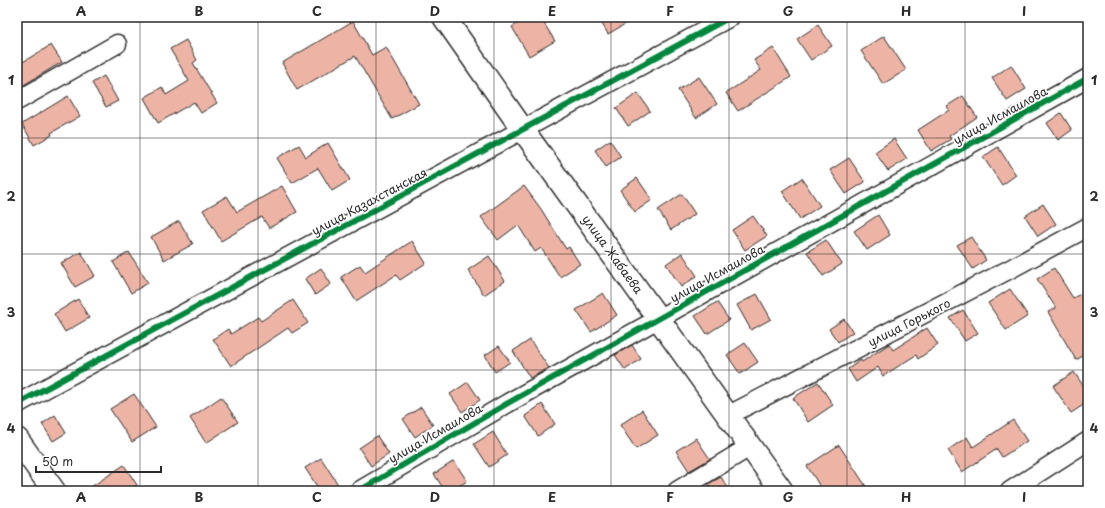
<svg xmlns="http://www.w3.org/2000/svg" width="1105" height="508" font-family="'Playpen Sans',sans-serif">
<rect width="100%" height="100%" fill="#fff"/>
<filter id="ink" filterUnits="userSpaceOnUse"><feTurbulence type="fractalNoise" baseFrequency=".025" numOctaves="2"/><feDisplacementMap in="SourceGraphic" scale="8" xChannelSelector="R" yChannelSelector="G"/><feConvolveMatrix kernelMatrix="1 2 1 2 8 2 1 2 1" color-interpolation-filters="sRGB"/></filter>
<g filter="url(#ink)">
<path fill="#edb4a5" stroke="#2b2b2b" d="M530,17H540L555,41L529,56L512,27Z
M598,17H637L608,34Z
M353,21L372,55L386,47L419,104L392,119L355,56L297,90L282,63Z
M818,25L832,46L811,60L797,39Z
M884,36L906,70L883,84L861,51Z
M186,40L197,60L193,63L217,103L201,113L194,102L158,123L144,98L162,87L166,95L189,81L170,49Z
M51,45L62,62L17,89V56L21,63Z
M773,48L791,77L738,111L726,93L761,70L754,60Z
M1011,65L1026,89L1007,101L992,78Z
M104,76L118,101L106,107L92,83Z
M699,77L717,104L696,118L678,90Z
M638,93L650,111L628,126L616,108Z
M68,96L80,116L51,133L52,135L34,145L22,124Z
M963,96L977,117L949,136L951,139L931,151L918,130L949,110L947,106Z
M1061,113L1072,130L1058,140L1047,123Z
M894,139L907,159L888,171L875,152Z
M610,140L621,157L606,167L595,150Z
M328,143L350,180L332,191L318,168L292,183L277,158L299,145L306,157Z
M998,147L1016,175L1002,185L983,157Z
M849,158L865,182L846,194L830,170Z
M637,178L652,200L635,212L620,190Z
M802,178L820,206L800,219L782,191Z
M282,186L297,212L269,228L262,217L221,241L203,210L227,196L237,212Z
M524,186L541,209L566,249L569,247L580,264L560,277L541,248L535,252L518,225L498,240L481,217Z
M682,194L695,214L671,230L658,210Z
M1043,204L1056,224L1038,236L1025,216Z
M878,215L890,235L867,250L854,231Z
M753,216L767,236L745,250L732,230Z
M179,221L193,244L164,260L151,237Z
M971,237L986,260L973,269L957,245Z
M826,240L842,264L823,276L807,252Z
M412,241L426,263L400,280L396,275L356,301L341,277L360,265L365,272Z
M81,252L95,276L75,287L61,263Z
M129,252L148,283L131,293L113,262Z
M682,253L697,276L681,287L666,264Z
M489,256L505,281L484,295L468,270Z
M321,268L331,284L315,295L305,279Z
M1054,268L1073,298L1088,290V353L1076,360L1048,312L1056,308L1037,279Z
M1010,289L1028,316L1006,330L988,303Z
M603,293L617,315L591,332L576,310Z
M757,294L771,319L751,330L737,305Z
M78,299L89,318L65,332L54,314Z
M293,300L308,323L292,333L288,328L231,366L213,339L228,329L231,334L258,317L261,321Z
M717,302L729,320L707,334L695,316Z
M963,310L978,333L965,341L950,318Z
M844,319L853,332L838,342L829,329Z
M927,328L938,345L918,359L916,355L883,376L878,367L856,382L848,369L861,360L862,362L889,344L893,350Z
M530,340L549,368L530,378L513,351Z
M745,343L758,362L740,374L727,355Z
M632,345L641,359L625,370L615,355Z
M499,346L510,362L495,372L485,355Z
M1074,372L1088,393V402L1071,413L1053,386Z
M468,382L480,400L462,412L450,394Z
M818,382L833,405L808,422L793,398Z
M134,394L156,427L132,442L110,409Z
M221,397L238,422L206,443L190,418Z
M542,404L555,424L538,436L525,416Z
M421,407L433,425L415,437L403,419Z
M642,410L658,435L636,449L620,425Z
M55,415L66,433L53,441L42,424Z
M1013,420L1027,441L1002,457L997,449L962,472L948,450L967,437L973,447Z
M493,432L507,455L489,467L474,444Z
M377,436L389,454L371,466L359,448Z
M696,438L710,459L689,471L676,451Z
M839,445L869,491H823L807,466Z
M321,458L339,486L331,491H320L305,468Z
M454,461L467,481L451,491H445L434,474Z
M124,465L137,485L128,491H85Z
M721,477L730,491H713L708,484Z"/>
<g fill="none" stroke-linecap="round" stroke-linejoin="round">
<g stroke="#2b2b2b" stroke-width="21">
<path id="minor" d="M17,101L117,44
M17,404L730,17
M729,415L1012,268L1088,227
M359,491L508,403L1088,78
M677,491L751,446
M1010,491L1088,441"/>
</g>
<g stroke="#2b2b2b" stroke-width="25">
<path id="tertiary" d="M444,17L523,130L782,491
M17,439L54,491"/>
</g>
<use href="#minor" stroke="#fff" stroke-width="18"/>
<use href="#tertiary" stroke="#fff" stroke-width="22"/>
<g stroke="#fff" stroke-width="8">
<path id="cycleway" d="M17,404L730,17
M359,491L508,403L1088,78"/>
</g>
<use href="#cycleway" stroke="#00873e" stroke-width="6"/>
</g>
</g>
<path fill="none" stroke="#2b2b2b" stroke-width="1" stroke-opacity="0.55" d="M140,17V491M258,17V491M376,17V491M494,17V491M611,17V491M729,17V491M847,17V491M965,17V491M17,138H1088M17,254H1088M17,370H1088"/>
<g text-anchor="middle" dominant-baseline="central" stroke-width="3.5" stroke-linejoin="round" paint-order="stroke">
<g font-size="12" fill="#2b2b2b" stroke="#fff">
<text transform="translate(1000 115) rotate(-29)">улица Исмаилова</text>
<text transform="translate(369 201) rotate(-28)">улица Казахстанская</text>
<text transform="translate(613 254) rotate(54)">улица Жабаева</text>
<text transform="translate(717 273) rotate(-29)">улица Исмаилова</text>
<text transform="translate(909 322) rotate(-27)">улица Горького</text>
<text transform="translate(435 433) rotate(-30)">улица Исмаилова</text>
</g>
</g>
<rect width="1105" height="508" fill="none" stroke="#fff" stroke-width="44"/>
<path d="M36 466v6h125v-6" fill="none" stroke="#2b2b2b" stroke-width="2"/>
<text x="42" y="466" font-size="12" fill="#2b2b2b" stroke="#ffffff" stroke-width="3" paint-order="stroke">50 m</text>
<rect x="22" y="22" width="1061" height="464" fill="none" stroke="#2b2b2b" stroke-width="1.5"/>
<g font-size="13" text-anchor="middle" font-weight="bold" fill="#2b2b2b">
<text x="81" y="16">A</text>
<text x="199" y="16">B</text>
<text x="317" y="16">C</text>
<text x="435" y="16">D</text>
<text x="552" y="16">E</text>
<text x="670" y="16">F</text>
<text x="788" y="16">G</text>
<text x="906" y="16">H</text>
<text x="1024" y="16">I</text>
<text x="11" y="85">1</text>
<text x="1094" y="85">1</text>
<text x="11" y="201">2</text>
<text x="1094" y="201">2</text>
<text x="11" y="317">3</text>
<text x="1094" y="317">3</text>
<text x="11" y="433">4</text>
<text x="1094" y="433">4</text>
<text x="81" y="502">A</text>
<text x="199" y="502">B</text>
<text x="317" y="502">C</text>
<text x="435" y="502">D</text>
<text x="552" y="502">E</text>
<text x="670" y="502">F</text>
<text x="788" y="502">G</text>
<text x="906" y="502">H</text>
<text x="1024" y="502">I</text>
</g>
</svg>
